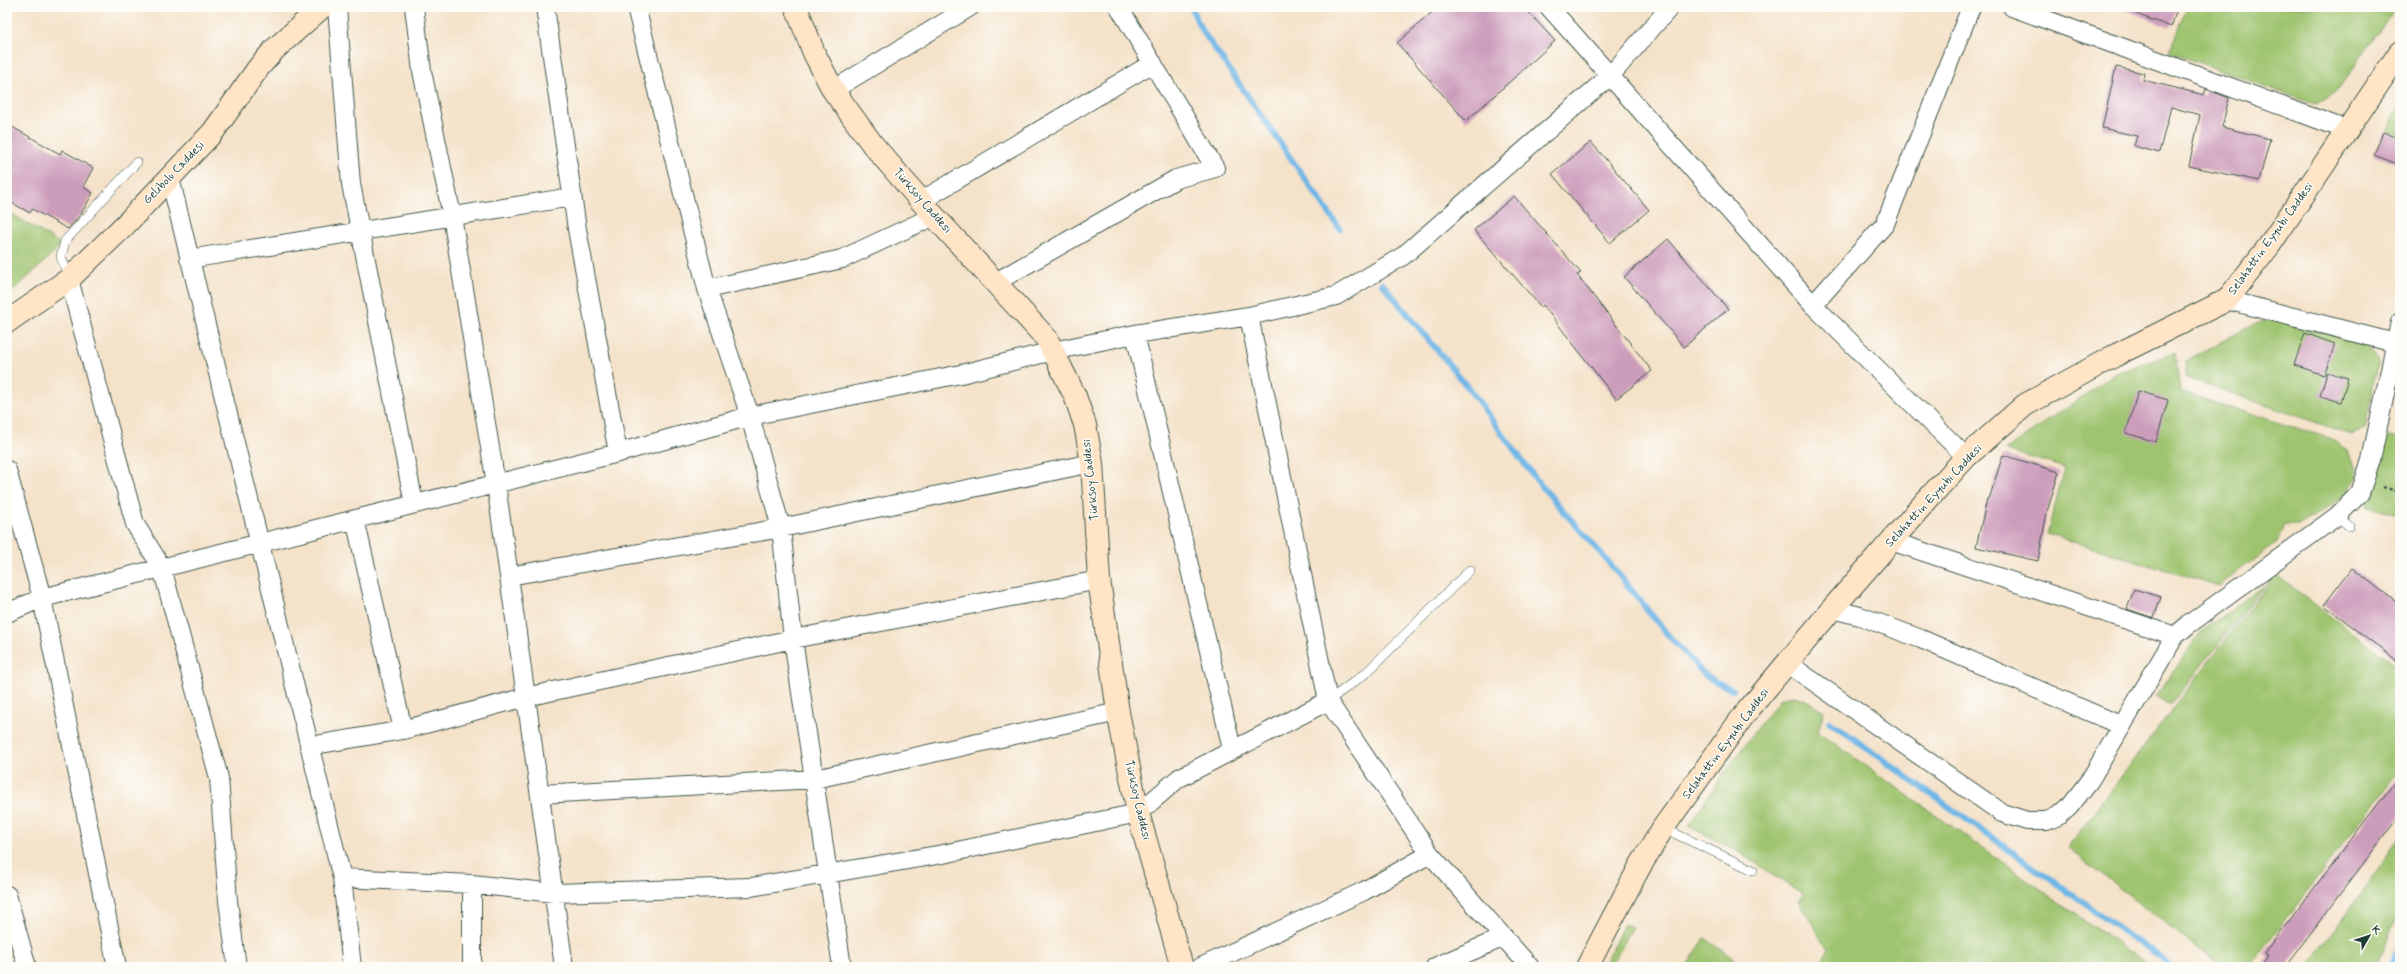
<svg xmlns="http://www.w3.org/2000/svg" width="2407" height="974" font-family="Mynerve,sans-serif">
<rect width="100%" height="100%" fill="#fdfcf7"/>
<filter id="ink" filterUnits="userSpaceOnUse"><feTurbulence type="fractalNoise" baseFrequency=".025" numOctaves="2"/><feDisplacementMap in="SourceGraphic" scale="8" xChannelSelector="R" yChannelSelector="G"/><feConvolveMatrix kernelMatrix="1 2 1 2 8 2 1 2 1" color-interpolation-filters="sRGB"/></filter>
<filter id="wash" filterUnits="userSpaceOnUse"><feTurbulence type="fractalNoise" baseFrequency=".012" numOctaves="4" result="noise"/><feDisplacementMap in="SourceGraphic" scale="16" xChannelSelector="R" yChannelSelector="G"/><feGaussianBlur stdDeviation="0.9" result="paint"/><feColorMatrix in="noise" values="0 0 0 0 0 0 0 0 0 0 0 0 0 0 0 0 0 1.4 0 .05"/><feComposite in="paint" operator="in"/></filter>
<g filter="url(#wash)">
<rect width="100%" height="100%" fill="#f4e2c9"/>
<path fill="#9fc46f" stroke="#5f8052" d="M2187,7H2396L2336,92L2317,105L2169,52Z
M2400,105V136L2387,131Z
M7,211L62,245L7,297Z
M2273,318L2362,343L2378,360L2365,429L2352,435L2187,378L2185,361L2258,322Z
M2175,353L2180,392L2332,439L2348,450L2357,477L2345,495L2323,511L2298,525H2284L2276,543L2219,586L2047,534L2065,468L2006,450L2116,373Z
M2384,435L2400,438V515L2367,507Z
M2275,574L2400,669V769L2250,967H2223L2067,848Z
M2264,585L2171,705L2156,696L2202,631Z
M1794,696L1806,700L1824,711L1818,732L2151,967H1815L1829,950L1798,902L1803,894L1732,848L1688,826L1726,770L1780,699Z
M2400,837V913L2392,927L2377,967H2306L2337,928Z
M1624,924L1633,927L1610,967H1603Z
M1705,938L1745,967H1686Z"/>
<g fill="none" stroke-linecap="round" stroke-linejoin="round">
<path stroke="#6eb6e6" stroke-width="6" d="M1191,7L1201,29L1340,229
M1382,283L1470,390L1538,482L1610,564L1668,635L1707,677L1733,690
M1829,721L2173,967
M2391,967L2400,943"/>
</g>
<g id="blocks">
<path fill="#cc9cbb" d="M1438,7H1524L1555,41L1466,121L1397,43Z
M2123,7H2178L2171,27L2123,9Z
M2116,67L2144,73L2143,80L2204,95L2206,89L2229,98L2222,127L2270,139L2259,181L2189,166L2200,115L2171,107L2159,153L2134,146L2137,136L2102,128Z
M7,124L60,154L62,150L93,168L83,187L93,193L81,214L68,229L32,209L30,213L7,200Z
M2383,132L2400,139V165L2374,155Z
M1591,142L1649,210L1610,243L1552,174Z
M1514,196L1581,273L1577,275L1652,371L1616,399L1543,305L1541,307L1474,230Z
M1668,239L1728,309L1684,347L1624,277Z
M2305,333L2335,344L2324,375L2294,365Z
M2327,372L2348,378L2341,402L2320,396Z
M2138,391L2168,400L2156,442L2126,433Z
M2003,455L2059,472L2047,512L2038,561L1976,547L1987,499H1989Z
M2352,568L2400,605V663L2324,605Z
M2134,589L2161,597L2154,618L2127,609Z
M2400,775V815L2285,967H2261L2268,957L2264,954Z"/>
</g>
</g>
<g filter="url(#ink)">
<use href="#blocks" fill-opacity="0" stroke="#3f564a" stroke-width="1"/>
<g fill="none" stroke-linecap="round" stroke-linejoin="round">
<g stroke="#3f564a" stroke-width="10">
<path id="lane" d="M69,277L61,257L65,241L137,162
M2337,516L2349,526
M1328,701L1366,673L1470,570
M1663,828L1753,870"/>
</g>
<g stroke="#3f564a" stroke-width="20">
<path id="street" d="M337,7L351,184L414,504
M414,7L422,71L452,216L496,484L564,967
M545,7L577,229L618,453
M636,7L707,289L750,416L781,528L793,639L842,967
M1549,7L1813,305L1966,457
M2012,7L2347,130
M833,90L970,7
M170,178L342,878L352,967
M921,201L1153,63
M189,259L572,197
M69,279L135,524L162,568L219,778L228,901L237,967
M996,282L1176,179L1215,168L1119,7
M707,289L842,259L934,216
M2227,300L2395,343
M1813,305L1885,224L1971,7
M1249,316L1328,701L1430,854L1530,967
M1135,334L1232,749
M7,470L42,598L117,967
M355,519L403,730
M1891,541L2175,636
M509,576L781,528L1092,463
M1832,609L1860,616L1921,639L2122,726
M7,613L42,598L618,453L750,416L961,374L1053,351L1135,334L1249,316L1336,296L1403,256L1611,75L1670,7
M1787,663L2002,813L2027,821H2047L2060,815L2069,807L2090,780L2175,636L2188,625L2337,516L2360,493L2371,460L2400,322
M309,746L403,730L526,697L793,639L1099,580
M540,794L815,779L1118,712
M342,878L472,884L554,893L751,887L943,854L1138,813L1179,778L1328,701
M7,895L27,967
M472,967V884
M1201,967L1364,891L1430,854
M1435,967L1504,937"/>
</g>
<g stroke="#3f564a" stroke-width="24">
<path id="secondary" d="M796,7L814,53L833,90L873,145L934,216L1047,339L1075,396L1085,425L1092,463L1099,580L1118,712L1138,813L1182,967
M7,322L69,279L124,226L213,132L259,67L275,49L322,7
M1587,967L1639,868L1663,828L1744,715L1832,609L1926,501L1966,457L2025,405L2114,356L2227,300L2269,246L2400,52"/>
</g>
<path stroke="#3f564a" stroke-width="2.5" stroke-dasharray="3 3" stroke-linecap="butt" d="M2383,487L2400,492"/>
<use href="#lane" stroke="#fff" stroke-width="9"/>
<use href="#street" stroke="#fff" stroke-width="18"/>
<use href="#secondary" stroke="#ffe4c6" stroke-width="22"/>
</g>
</g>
<g text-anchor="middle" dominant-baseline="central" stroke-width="3" stroke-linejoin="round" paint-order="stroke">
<g font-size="12" fill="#1f3d34" stroke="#fdfcf7">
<text transform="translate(174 173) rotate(-46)">Gelibolu Caddesi</text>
<text transform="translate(922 201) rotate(49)">Türksoy Caddesi</text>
<text transform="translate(2271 239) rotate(-54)">Selahattin Eyyubi Caddesi</text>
<text transform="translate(1091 480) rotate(-96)">Türksoy Caddesi</text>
<text transform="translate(1934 496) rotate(-47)">Selahattin Eyyubi Caddesi</text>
<text transform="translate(1726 744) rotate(-53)">Selahattin Eyyubi Caddesi</text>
<text transform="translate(1137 800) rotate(77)">Türksoy Caddesi</text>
</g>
</g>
<rect width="2407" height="974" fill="none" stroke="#fdfcf7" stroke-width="24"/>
<g transform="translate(2369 936) rotate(51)" stroke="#fdfcf7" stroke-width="3" paint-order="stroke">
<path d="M0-3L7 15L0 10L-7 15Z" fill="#1f3d34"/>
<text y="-6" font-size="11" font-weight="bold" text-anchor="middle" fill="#1f3d34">K</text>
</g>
</svg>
